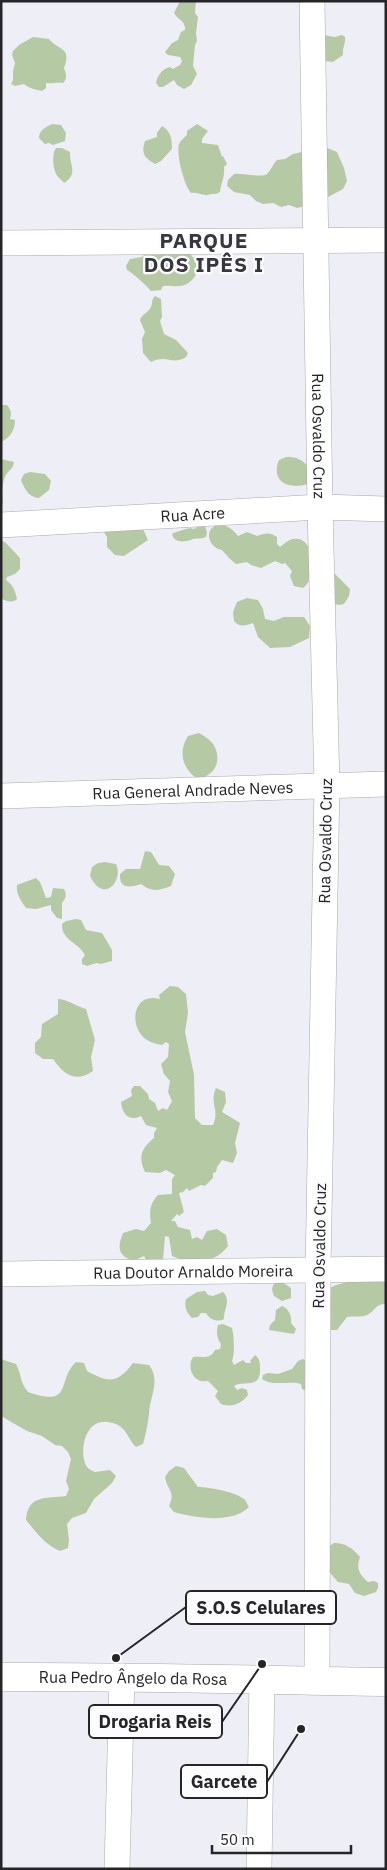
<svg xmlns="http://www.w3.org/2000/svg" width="387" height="1870" font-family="'IBM Plex Sans',sans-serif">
<rect width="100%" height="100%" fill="#eeeef7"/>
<path fill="#b5c9a4" d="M180,1H196L195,13L198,17L196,33L197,41L195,45L193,66L197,74L191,85L184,89L177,85L174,80L163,87H159L156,83C157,76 162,69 170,67L173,69L180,65L182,61L180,57L168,55L165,52L172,43L178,40L181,32L185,30C186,21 178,20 174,13Z
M323,35L335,37L342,35L345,37C346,43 342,48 343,55L333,62L324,61Z
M33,37L49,39C59,51 72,47 64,68C66,74 68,78 63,83C56,82 52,84 46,83V88L42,91C36,90 29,88 24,84L15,86L11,84L13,80V71L15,63L12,55L13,51L19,45Z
M52,124L61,125L66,133L65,141L53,145L49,143L45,144L39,138C39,130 46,127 52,124Z
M197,124L208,131L202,139V143L218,145L222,157L223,156L227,164L224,167C225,177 221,183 220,192L216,194C212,193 210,195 206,195C200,195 197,192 191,193C184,185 176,154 179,144C181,140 184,138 187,135V131Z
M162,126C171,131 172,140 172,149L161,161L155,164C144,158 141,153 145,141L157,137V133Z
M325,147L337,152L344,168L347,181L343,189L328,197L311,199L305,206L297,208L289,205L281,207L273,203L263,204L256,201L250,195L234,192L227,186L228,180L234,174C242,173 262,178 267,174C271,170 273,164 277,160L285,159L293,154Z
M56,148H62L70,152C69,165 79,173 64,183C62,180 60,179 58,177C53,170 51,156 56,148Z
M185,249C194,256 202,269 193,279C189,283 185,286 179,286C174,287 169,285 163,286L161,290L151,291C146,285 133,273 127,270L126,266L130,259L142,257L145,254Z
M155,296L161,299L162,317L160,321L164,334L176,340L188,353L186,357C172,366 168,354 151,362L143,353L142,339L145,332L140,320C142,314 148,313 151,307C153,302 151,300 155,296Z
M1,405H7C11,410 12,413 10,419L15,420C15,430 10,438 1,442Z
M286,457C297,457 302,459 309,468L308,484C289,490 270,482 279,460Z
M1,459L14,462C13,470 7,471 5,477C2,483 2,497 3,503L1,506Z
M30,472L45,474L51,481L49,490L39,498C29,498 24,488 21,480L24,474Z
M200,525L205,526L207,533L206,537C202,539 198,538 193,539C186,542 174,544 172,534C175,532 186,529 190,528L194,529Z
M217,525C227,525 232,528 238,536L247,532L257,536C265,533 270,532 277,537V544L280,547C284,544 288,540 293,539C316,535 317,579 303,588L294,586L290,576L292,571L285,563L282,564L275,561L261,568L251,565L247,562L236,564L229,558L222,550C209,548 203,530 217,525Z
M105,528L143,529L148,540L124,556L115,555L107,547V537L104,532Z
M1,540L6,543L20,558V569L15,574L7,577L6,580C13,585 15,590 17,599C13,603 6,602 1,598Z
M330,574H335L350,589L349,596L344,604L339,605L328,602Z
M247,598L258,600L263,609L265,619L274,621L284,617H304L310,626L309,638L290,647L270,648L258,637L253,623C245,626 239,627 234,621L233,612L237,602Z
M199,733C206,737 214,742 216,750C221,765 212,776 198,779C182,769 178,751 188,736Z
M145,851L151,852L159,865L169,866L175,874L171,886C159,891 151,892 141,884C130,888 119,889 120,874L126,869H140Z
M105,862L116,864C124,880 104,905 90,876L92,867L98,863Z
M36,878L40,882L46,898L51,897L53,888L64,889C67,895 66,898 62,903V919L57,918L51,910V905L36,909L26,908C21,901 16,894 17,885Z
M76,919L81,920L86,930L102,933L112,950V961L101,964L96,963L87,966L82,964V959L85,955C78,942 61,940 62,924L66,921Z
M170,986L178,987L186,994L188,1013L185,1032L194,1075L195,1118L202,1125H213C220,1109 209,1104 216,1088L225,1092L226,1102L222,1112L240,1123L235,1143L237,1153L233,1163L222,1160L217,1167L216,1172L213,1173V1178L205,1186L201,1185L189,1191L187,1188L183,1192L179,1193L184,1212L179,1216L177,1214L171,1221H175L178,1227L190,1230L192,1239L197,1237L202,1240L207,1231L217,1229L226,1235L228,1246C215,1264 191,1265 172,1256L169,1237L165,1236L163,1260H146L144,1256L133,1261C118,1255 117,1248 123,1233L136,1229L144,1231L151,1223C149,1212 150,1203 158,1195L172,1194V1179L175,1175L166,1170L160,1173L145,1172C138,1158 141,1148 154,1138V1133L157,1128L146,1125L141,1116C129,1122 122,1114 121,1102L132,1096L131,1090L134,1086H140L148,1094L149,1099L155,1103L158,1111L163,1108L167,1110L172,1101L168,1092L170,1081L164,1074L161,1064L168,1057L169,1044L166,1042L162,1045C157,1044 152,1043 147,1040C128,1028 132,991 160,999L159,995Z
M58,999C69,1000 75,1006 86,1009L95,1040L91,1057L93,1071C76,1083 64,1075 53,1059H43L35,1053V1043L41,1037L42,1024L58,1014Z
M386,1280V1304C375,1303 374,1314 364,1316C359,1317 353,1316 347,1317L337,1330H329L328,1289C345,1279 367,1281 386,1280Z
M277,1282H282L291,1288V1298L282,1301L274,1296L272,1290L273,1285Z
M205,1291L208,1295L213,1296L223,1292C232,1301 223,1310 224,1319C217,1323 209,1319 206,1313H201L198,1317L192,1318C186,1312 184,1307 186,1299L197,1292Z
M282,1306C289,1309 292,1316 291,1323L296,1329L294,1334L269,1330L270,1325L275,1320L276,1310Z
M223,1324L232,1328C234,1336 235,1354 232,1361L234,1365L243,1360L246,1363H251L250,1361L255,1355C260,1359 260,1363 260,1369C261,1390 242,1380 234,1386L237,1390L242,1388L247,1390L248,1395C242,1403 232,1408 221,1404L215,1396L218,1391C214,1388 212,1384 208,1381C194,1384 186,1368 193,1357C202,1356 210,1360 215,1350L220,1349L221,1344C217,1338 216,1333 218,1325Z
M1,1359L16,1364C22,1375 19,1381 28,1392C74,1408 56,1381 76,1362L84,1363L87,1371C109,1383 117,1384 133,1363L149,1365C159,1378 153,1391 150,1405C149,1410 149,1416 148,1421C147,1429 145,1436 143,1444L136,1447C130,1442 128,1433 122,1428C118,1424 113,1423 108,1422C83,1418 78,1457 88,1468C90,1470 93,1471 95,1472L110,1470L116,1476L112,1483L94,1499L86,1513L72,1518L67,1524L69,1540L68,1548L60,1551C45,1545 36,1532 26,1520C28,1494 46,1499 66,1496L69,1489L66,1481L71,1459L68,1452L62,1446L55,1445L42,1436L27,1431L1,1416Z
M303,1359L308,1362L306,1391L302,1389L301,1384C291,1380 273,1387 262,1379L263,1375L268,1373L278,1374L292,1369L298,1361Z
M176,1466L184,1468L198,1487C209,1487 237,1492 245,1500C246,1501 248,1506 249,1507C232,1524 195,1518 174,1512L169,1506C176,1491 167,1490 165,1477L169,1471Z
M334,1543C346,1543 352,1548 360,1557C356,1569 359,1574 368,1582L374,1581L378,1583V1588L376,1592L364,1596L355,1593L349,1584L338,1582L324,1566L325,1549Z"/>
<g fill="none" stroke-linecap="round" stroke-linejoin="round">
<g stroke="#a9a9b2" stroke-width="26">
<g id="minor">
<path id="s1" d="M312,1L320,507L327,785L318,1270L317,1681"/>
<path d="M1,243L386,240"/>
<path id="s2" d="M1,525L320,507L386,509"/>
<path id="s3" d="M1,796L386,784"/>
<path id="s4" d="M1,1274L386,1269"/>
<path d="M117,1869L122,1676"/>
<path d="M259,1869L262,1679"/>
</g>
</g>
<g stroke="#a9a9b2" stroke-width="29">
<g id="major">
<path id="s5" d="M1,1677C129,1676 258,1680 386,1682"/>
</g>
</g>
<use href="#minor" stroke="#fff" stroke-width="25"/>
<use href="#major" stroke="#fff" stroke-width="28"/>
</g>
<g text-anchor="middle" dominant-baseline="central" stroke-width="4.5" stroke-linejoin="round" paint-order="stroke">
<g font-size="16" fill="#252528" stroke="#fcfcfe">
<text stroke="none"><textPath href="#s1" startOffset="435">Rua Osvaldo Cruz</textPath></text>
<text stroke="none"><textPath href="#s2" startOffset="192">Rua Acre</textPath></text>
<text stroke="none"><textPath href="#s3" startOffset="192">Rua General Andrade Neves</textPath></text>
<text transform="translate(325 841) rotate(-89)">Rua Osvaldo Cruz</text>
<text transform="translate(319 1246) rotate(-89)">Rua Osvaldo Cruz</text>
<text stroke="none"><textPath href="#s4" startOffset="192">Rua Doutor Arnaldo Moreira</textPath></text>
<text stroke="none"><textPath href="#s5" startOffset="132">Rua Pedro Ângelo da Rosa</textPath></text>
</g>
<g font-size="21" font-weight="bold" letter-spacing="1" fill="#37373e" stroke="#fcfcfe">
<text x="204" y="240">PARQUE<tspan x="204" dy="24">DOS IPÊS I</tspan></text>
</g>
</g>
<path fill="none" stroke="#252528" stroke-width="2" d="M116 1658L186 1607M262 1664L222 1722M301 1729L267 1782"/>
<g fill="#252528" stroke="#fcfcfe" stroke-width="2">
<circle cx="116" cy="1658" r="5"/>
<circle cx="262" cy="1664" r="5"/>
<circle cx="301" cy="1729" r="5"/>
</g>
<g fill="#fcfcfe" stroke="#252528" stroke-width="2">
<rect x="186" y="1591" width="150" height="33" rx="5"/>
<rect x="89" y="1705" width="133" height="33" rx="5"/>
<rect x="181" y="1765" width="86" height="33" rx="5"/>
</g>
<g font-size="18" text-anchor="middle" font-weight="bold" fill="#252528">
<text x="261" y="1614">S.O.S Celulares</text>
<text x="155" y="1728">Drogaria Reis</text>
<text x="224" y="1788">Garcete</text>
</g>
<rect width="387" height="1870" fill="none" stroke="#252528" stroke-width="5"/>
<path d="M212 1845v8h139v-8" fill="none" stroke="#252528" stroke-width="2.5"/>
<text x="220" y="1845" font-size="15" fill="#252528" stroke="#fcfcfe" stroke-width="4" paint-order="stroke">50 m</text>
</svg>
